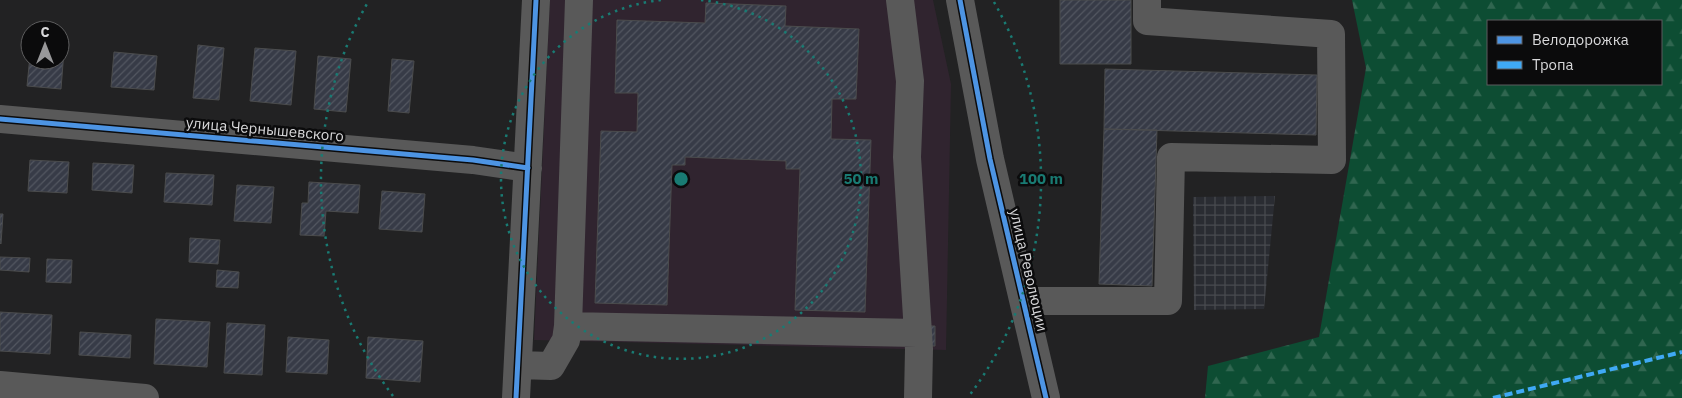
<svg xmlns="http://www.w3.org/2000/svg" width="1682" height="398" font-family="'IBM Plex Sans',sans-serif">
<defs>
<pattern id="industrial-grid" width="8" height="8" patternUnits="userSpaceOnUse" patternTransform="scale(1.25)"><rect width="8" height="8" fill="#2a2c32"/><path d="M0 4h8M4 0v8" fill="none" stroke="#484a4f"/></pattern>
<pattern id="forest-firs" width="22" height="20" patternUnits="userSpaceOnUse" patternTransform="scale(1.25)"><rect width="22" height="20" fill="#0d4d33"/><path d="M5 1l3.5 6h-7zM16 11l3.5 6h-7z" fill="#306650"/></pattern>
<pattern id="building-hatch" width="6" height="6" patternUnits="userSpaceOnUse" patternTransform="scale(1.25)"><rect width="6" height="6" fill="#373b47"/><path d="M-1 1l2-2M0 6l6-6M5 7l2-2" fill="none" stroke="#535761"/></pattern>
</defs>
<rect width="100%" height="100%" fill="#222223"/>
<path fill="url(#industrial-grid)" d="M1275,196L1264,309L1194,310L1193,197Z"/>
<path fill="#30242f" d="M550,0H933L951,84L946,350L534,340Z"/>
<path fill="url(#forest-firs)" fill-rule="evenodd" d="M1352,0H1682V398H1205L1208,366L1319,337L1366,68ZM1488,21H1661V84H1488Z"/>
<path fill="url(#building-hatch)" stroke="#4b4c4d" d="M1060,0H1131V64H1060Z
M706,3L786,6L785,26L859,29L856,99H832L831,139L871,140L865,312L795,310L800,169H786V161L685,157V165H672L667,305L595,303L601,131L637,132L638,93H615L617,20L705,23Z
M60,38H65L61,89L27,86L30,56V60H60Z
M198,45L224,48L219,100L193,98Z
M255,48L296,51L291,105L250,101Z
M114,52L157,56L154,90L111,87Z
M318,56L351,59L346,112L314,109Z
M392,59L414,61L409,113L388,111Z
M1105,69L1317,75L1316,135L1104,129Z
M1104,129L1157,130L1152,286L1099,284Z
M30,160L69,162L67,193L28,191Z
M93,163L134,165L132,193L92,190Z
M166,173L214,175L212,205L164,202Z
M309,182L360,185L358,213L326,211L324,236L300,235L302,203H308Z
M237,185L274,187L271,223L234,221Z
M382,191L425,194L422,232L379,229Z
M0,214H3L1,244L0,243Z
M190,238L220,240L218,264L189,262Z
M0,257L30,258L29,272L0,270Z
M47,259L72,260L71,283L46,282Z
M217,270L239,272L238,288L216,287Z
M0,312L52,315L50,354L0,351Z
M156,319L210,322L207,367L154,364Z
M227,323L265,325L262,375L224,373Z
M926,326H935V346H925Z
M80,332L131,335L130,358L79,355Z
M288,337L329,340L327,374L286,372Z
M368,337L423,341L420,382L366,378Z"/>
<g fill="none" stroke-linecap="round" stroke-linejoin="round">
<path stroke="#595959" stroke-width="28" d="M900,0L910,81L907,157L919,349L918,398
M960,0L990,159L1046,398
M0,119L473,160L528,168
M1024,301H1168L1171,157L1332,160L1331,34L1147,21V0
M568,326L917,333
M518,365L551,366L566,340L568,326L579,0
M0,385L145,398
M516,398L536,0"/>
<path stroke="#3fa9f5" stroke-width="4" stroke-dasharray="8 4" stroke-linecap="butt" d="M1493,398L1682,352"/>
<g stroke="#0b0b0c" stroke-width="8">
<path id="cycleway" d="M960,0L990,159L1046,398
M0,119L473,160L528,168
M516,398L536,0"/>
</g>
<use href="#cycleway" stroke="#4d94e3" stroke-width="5"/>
</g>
<g fill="none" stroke="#197b73" stroke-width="2.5" stroke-dasharray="2.5 5">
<path d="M701 0A180 180 0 1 1 661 0"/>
<path d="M393 396A360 360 0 0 1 368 2M994 2A360 360 0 0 1 969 396"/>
</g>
<g text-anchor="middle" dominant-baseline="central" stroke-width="5" stroke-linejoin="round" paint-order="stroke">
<g font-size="15" fill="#d8d8da" stroke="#0b0b0c">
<text transform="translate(265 129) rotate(5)">улица Чернышевского</text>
<text transform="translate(1029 270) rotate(77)">улица Революции</text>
</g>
</g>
<circle cx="681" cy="179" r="8" fill="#197b73" stroke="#0b0b0c" stroke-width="2.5"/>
<g font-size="15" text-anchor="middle" font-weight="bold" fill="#197b73" stroke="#0b0b0c" stroke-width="5" stroke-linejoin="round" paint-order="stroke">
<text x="861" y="184">50 m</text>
<text x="1041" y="184">100 m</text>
</g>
<rect x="1487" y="20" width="175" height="65" fill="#0b0b0c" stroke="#5d5d5e"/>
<rect x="1497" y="36" width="25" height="8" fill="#4d94e3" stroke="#5d5d5e"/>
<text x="1532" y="45" font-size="15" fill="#d8d8da">Велодорожка</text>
<rect x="1497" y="61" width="25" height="8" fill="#3fa9f5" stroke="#5d5d5e"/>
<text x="1532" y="70" font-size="15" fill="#d8d8da">Тропа</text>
<g transform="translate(45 45)"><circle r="24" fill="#0b0b0c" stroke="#5d5d5e"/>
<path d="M0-4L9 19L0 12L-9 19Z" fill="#98989a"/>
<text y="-8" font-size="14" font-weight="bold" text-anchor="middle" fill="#d8d8da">С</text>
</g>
</svg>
